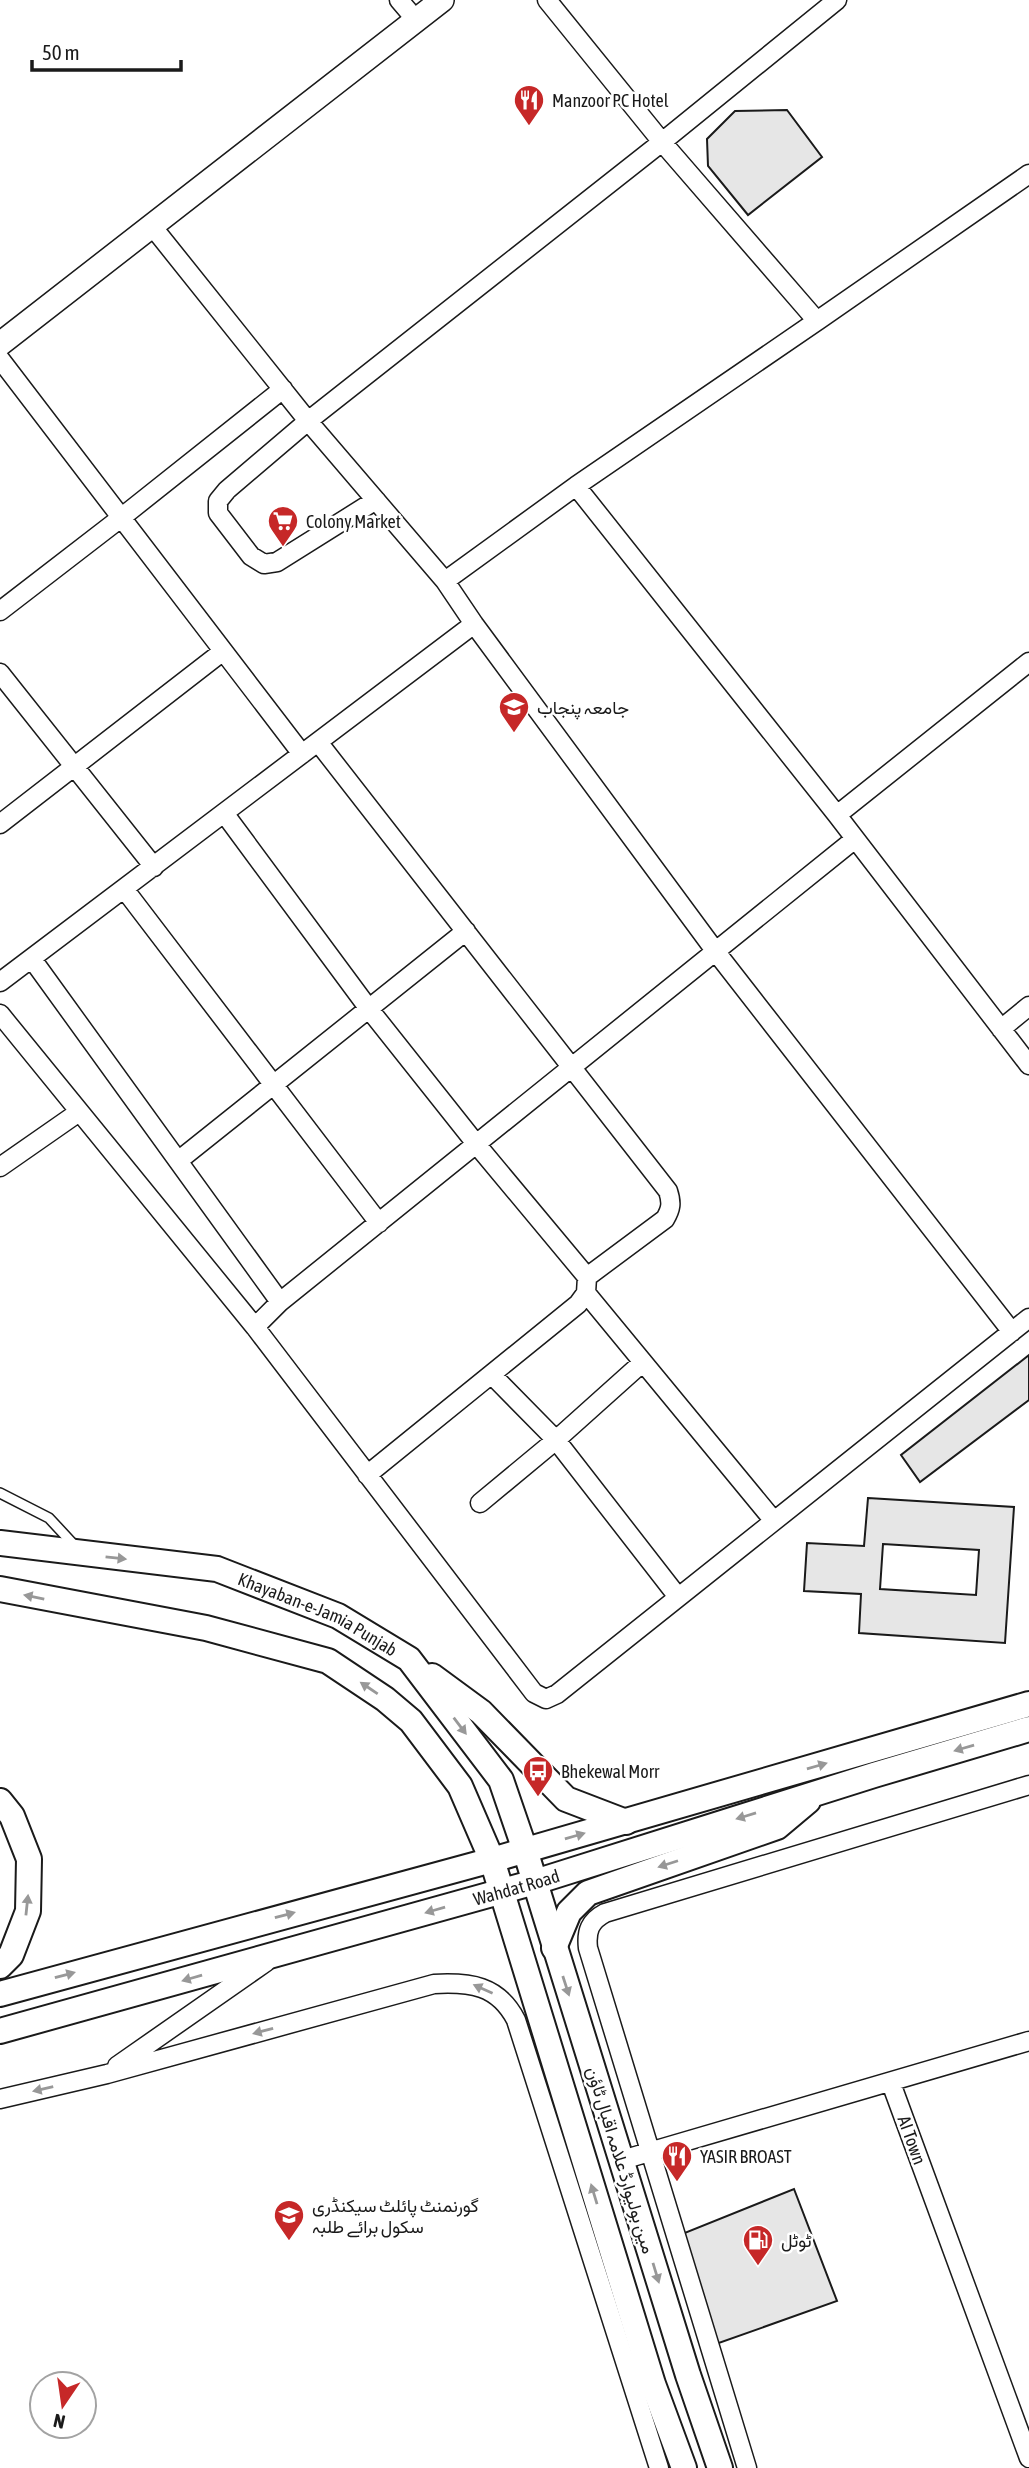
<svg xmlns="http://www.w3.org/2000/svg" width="1029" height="2468" font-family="'Asap Condensed',Vazirmatn,sans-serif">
<rect width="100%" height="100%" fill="#fff"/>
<path fill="#e6e6e6" stroke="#1a1a1a" stroke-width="2" fill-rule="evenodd" d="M787,110L822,157L748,215L708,166L707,139L735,111Z
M1029,1355V1400L920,1482L901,1455Z
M868,1498L1014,1507L1005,1643L859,1633L861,1594L804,1591L807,1543L864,1546ZM883,1544L979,1550L976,1595L880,1589Z
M794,2189L837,2301L716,2344L682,2234Z"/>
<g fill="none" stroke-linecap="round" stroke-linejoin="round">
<g stroke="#1a1a1a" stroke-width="12">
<path id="service" d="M0,1493L49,1518L75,1546"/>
</g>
<g stroke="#1a1a1a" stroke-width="21">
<path id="minor" d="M399,0L416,20
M547,0L662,142L817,321L576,486L445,581L474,624L716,952L1012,1332
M152,226L308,421L445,581
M817,321L1029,174
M0,359L302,754
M576,486L837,815L1029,1065
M376,500L277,562L264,564L251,556L218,513V501L227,490L308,421L662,142L837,0
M0,611L122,517L283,389
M0,673L154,867
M318,742L668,1191C672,1203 671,1209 665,1219L587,1277
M224,813L369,1009L477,1145L587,1277L586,1293L578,1304L367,1475
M837,815L1029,662
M0,824L222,652
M125,890L379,1223
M32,959L280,1302
M0,982L474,624
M0,1014L255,1327L534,1693L546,1699L557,1694L1029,1318
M1001,1029L1029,1006
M178,1161L466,931
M0,1167L79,1112
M586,1293L774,1521
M255,1327L280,1302L855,839
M492,1375L556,1440L678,1597
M480,1503L556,1440L643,1362
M117,2066L266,1962
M891,2083L1029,2458
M0,2099L107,2074L434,1984C470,1982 498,1985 516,2020L659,2468
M622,2160L1029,2041
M747,2468L588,1948C586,1931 590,1921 605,1913L1029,1785"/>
</g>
<g stroke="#1a1a1a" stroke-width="26">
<path id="tertiary" d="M0,344L442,0"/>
</g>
<g stroke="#1a1a1a" stroke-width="28">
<g id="secondary">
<path id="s1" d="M0,1543L217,1569L338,1616L409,1659L501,1780L525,1850L688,2375L720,2468"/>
<path d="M0,1589L206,1628L328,1661L385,1699L411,1721L460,1786L492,1860L653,2384L684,2468"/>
<path d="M432,1676L481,1712L566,1799L626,1822"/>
<path d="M0,1801L12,1816L29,1859L28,1911L11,1955L0,1966"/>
<path d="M554,1948L569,1912L588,1893L777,1827L808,1801"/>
<path d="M0,1994L492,1860L1029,1704"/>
<path id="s2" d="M0,2031L535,1882L874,1775L1029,1729"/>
</g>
</g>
<use href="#service" stroke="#fff" stroke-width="9"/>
<use href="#minor" stroke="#fff" stroke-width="18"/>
<use href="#tertiary" stroke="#fff" stroke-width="23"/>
<use href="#secondary" stroke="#fff" stroke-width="24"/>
</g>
<defs><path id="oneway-solid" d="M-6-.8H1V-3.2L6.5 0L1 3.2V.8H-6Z" transform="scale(1.75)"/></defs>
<g fill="#989898">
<use href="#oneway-solid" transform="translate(116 1558) rotate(6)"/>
<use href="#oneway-solid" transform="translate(34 1597) rotate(-168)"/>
<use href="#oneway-solid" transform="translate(369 1688) rotate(-146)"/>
<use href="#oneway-solid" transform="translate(460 1726) rotate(53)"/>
<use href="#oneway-solid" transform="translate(964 1748) rotate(164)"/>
<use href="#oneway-solid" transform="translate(817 1766) rotate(-16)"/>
<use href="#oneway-solid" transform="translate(746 1816) rotate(163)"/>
<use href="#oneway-solid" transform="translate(575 1836) rotate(-16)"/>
<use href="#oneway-solid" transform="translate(668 1864) rotate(162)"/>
<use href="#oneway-solid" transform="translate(27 1905) rotate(-84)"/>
<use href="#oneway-solid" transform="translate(435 1910) rotate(164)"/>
<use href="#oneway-solid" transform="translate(285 1915) rotate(-15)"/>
<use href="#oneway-solid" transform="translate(65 1975) rotate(-15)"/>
<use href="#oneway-solid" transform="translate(192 1978) rotate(164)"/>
<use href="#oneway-solid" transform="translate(566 1986) rotate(72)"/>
<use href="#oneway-solid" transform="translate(483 1989) rotate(-156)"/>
<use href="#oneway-solid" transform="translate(263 2031) rotate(165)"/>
<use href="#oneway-solid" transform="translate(43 2089) rotate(167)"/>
<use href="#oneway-solid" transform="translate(594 2194) rotate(-107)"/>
<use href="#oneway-solid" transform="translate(656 2273) rotate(73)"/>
</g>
<defs>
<g id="restaurant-pin" transform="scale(1.575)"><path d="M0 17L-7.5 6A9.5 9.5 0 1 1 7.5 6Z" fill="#c62828" stroke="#fff"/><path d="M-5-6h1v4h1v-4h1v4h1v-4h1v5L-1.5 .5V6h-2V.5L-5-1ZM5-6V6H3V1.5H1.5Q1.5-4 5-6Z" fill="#fff"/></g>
<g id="supermarket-pin" transform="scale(1.575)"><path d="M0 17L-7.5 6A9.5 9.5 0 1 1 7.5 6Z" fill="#c62828" stroke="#fff"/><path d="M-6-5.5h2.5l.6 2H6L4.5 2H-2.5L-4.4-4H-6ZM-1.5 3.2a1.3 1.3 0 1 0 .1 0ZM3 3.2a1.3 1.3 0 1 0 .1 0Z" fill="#fff"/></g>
<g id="university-pin" transform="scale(1.575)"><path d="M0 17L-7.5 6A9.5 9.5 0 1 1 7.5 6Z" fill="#c62828" stroke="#fff"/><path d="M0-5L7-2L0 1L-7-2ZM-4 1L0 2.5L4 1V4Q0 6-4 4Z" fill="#fff"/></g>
<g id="bus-pin" transform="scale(1.575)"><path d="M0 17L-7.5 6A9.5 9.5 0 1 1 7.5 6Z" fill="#c62828" stroke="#fff"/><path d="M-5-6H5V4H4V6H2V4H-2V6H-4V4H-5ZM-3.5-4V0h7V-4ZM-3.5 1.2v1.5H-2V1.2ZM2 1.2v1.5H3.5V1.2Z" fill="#fff"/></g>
<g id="school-pin" transform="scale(1.575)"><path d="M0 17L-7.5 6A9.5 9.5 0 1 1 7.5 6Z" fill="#c62828" stroke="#fff"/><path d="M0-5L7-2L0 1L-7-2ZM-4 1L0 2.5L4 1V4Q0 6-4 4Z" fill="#fff"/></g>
<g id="fuel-pin" transform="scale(1.575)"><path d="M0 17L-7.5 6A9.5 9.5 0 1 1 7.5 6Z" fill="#c62828" stroke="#fff"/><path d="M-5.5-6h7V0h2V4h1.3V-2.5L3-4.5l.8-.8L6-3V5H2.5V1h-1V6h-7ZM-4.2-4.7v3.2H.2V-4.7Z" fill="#fff"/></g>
</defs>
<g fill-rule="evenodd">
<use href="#restaurant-pin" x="529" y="100"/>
<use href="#supermarket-pin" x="283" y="521"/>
<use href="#university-pin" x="514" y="707"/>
<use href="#bus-pin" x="538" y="1771"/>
<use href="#restaurant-pin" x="677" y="2156"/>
<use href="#school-pin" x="289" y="2215"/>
<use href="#fuel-pin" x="758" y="2240"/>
</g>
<g text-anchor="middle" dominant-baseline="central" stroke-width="5" stroke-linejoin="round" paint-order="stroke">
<g font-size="18" fill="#1a1a1a" stroke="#fff" text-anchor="start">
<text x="552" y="100">Manzoor PC Hotel</text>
<text x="306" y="521">Colony Market</text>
<text x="537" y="707">جامعہ پنجاب</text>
<text x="561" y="1771">Bhekewal Morr</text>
<text x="700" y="2156">YASIR BROAST</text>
<text x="312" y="2205">گورنمنٹ پائلٹ سیکنڈری<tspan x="312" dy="21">سکول برائے طلبہ</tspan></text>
<text x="781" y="2240">ٹوٹل</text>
</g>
<g font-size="18" fill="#1a1a1a" stroke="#fff">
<text stroke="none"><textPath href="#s1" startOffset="329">Khayaban-e-Jamia Punjab</textPath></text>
<text stroke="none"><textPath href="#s2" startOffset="536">Wahdat Road</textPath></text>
<text transform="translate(912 2140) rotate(70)">AI Town</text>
<text transform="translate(621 2160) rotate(73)">مین بولیوارڈ علامہ اقبال ٹاؤن</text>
</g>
</g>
<g transform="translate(63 2405) rotate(193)"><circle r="33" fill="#ffffff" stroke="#a3a3a3" stroke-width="2"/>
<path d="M0-5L12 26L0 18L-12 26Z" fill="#c62828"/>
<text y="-10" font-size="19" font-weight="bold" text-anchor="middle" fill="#1a1a1a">N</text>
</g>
<path d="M32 60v10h149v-10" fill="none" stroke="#1a1a1a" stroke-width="3.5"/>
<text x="42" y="60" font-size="21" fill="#1a1a1a" stroke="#ffffff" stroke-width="5" paint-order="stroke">50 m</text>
</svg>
